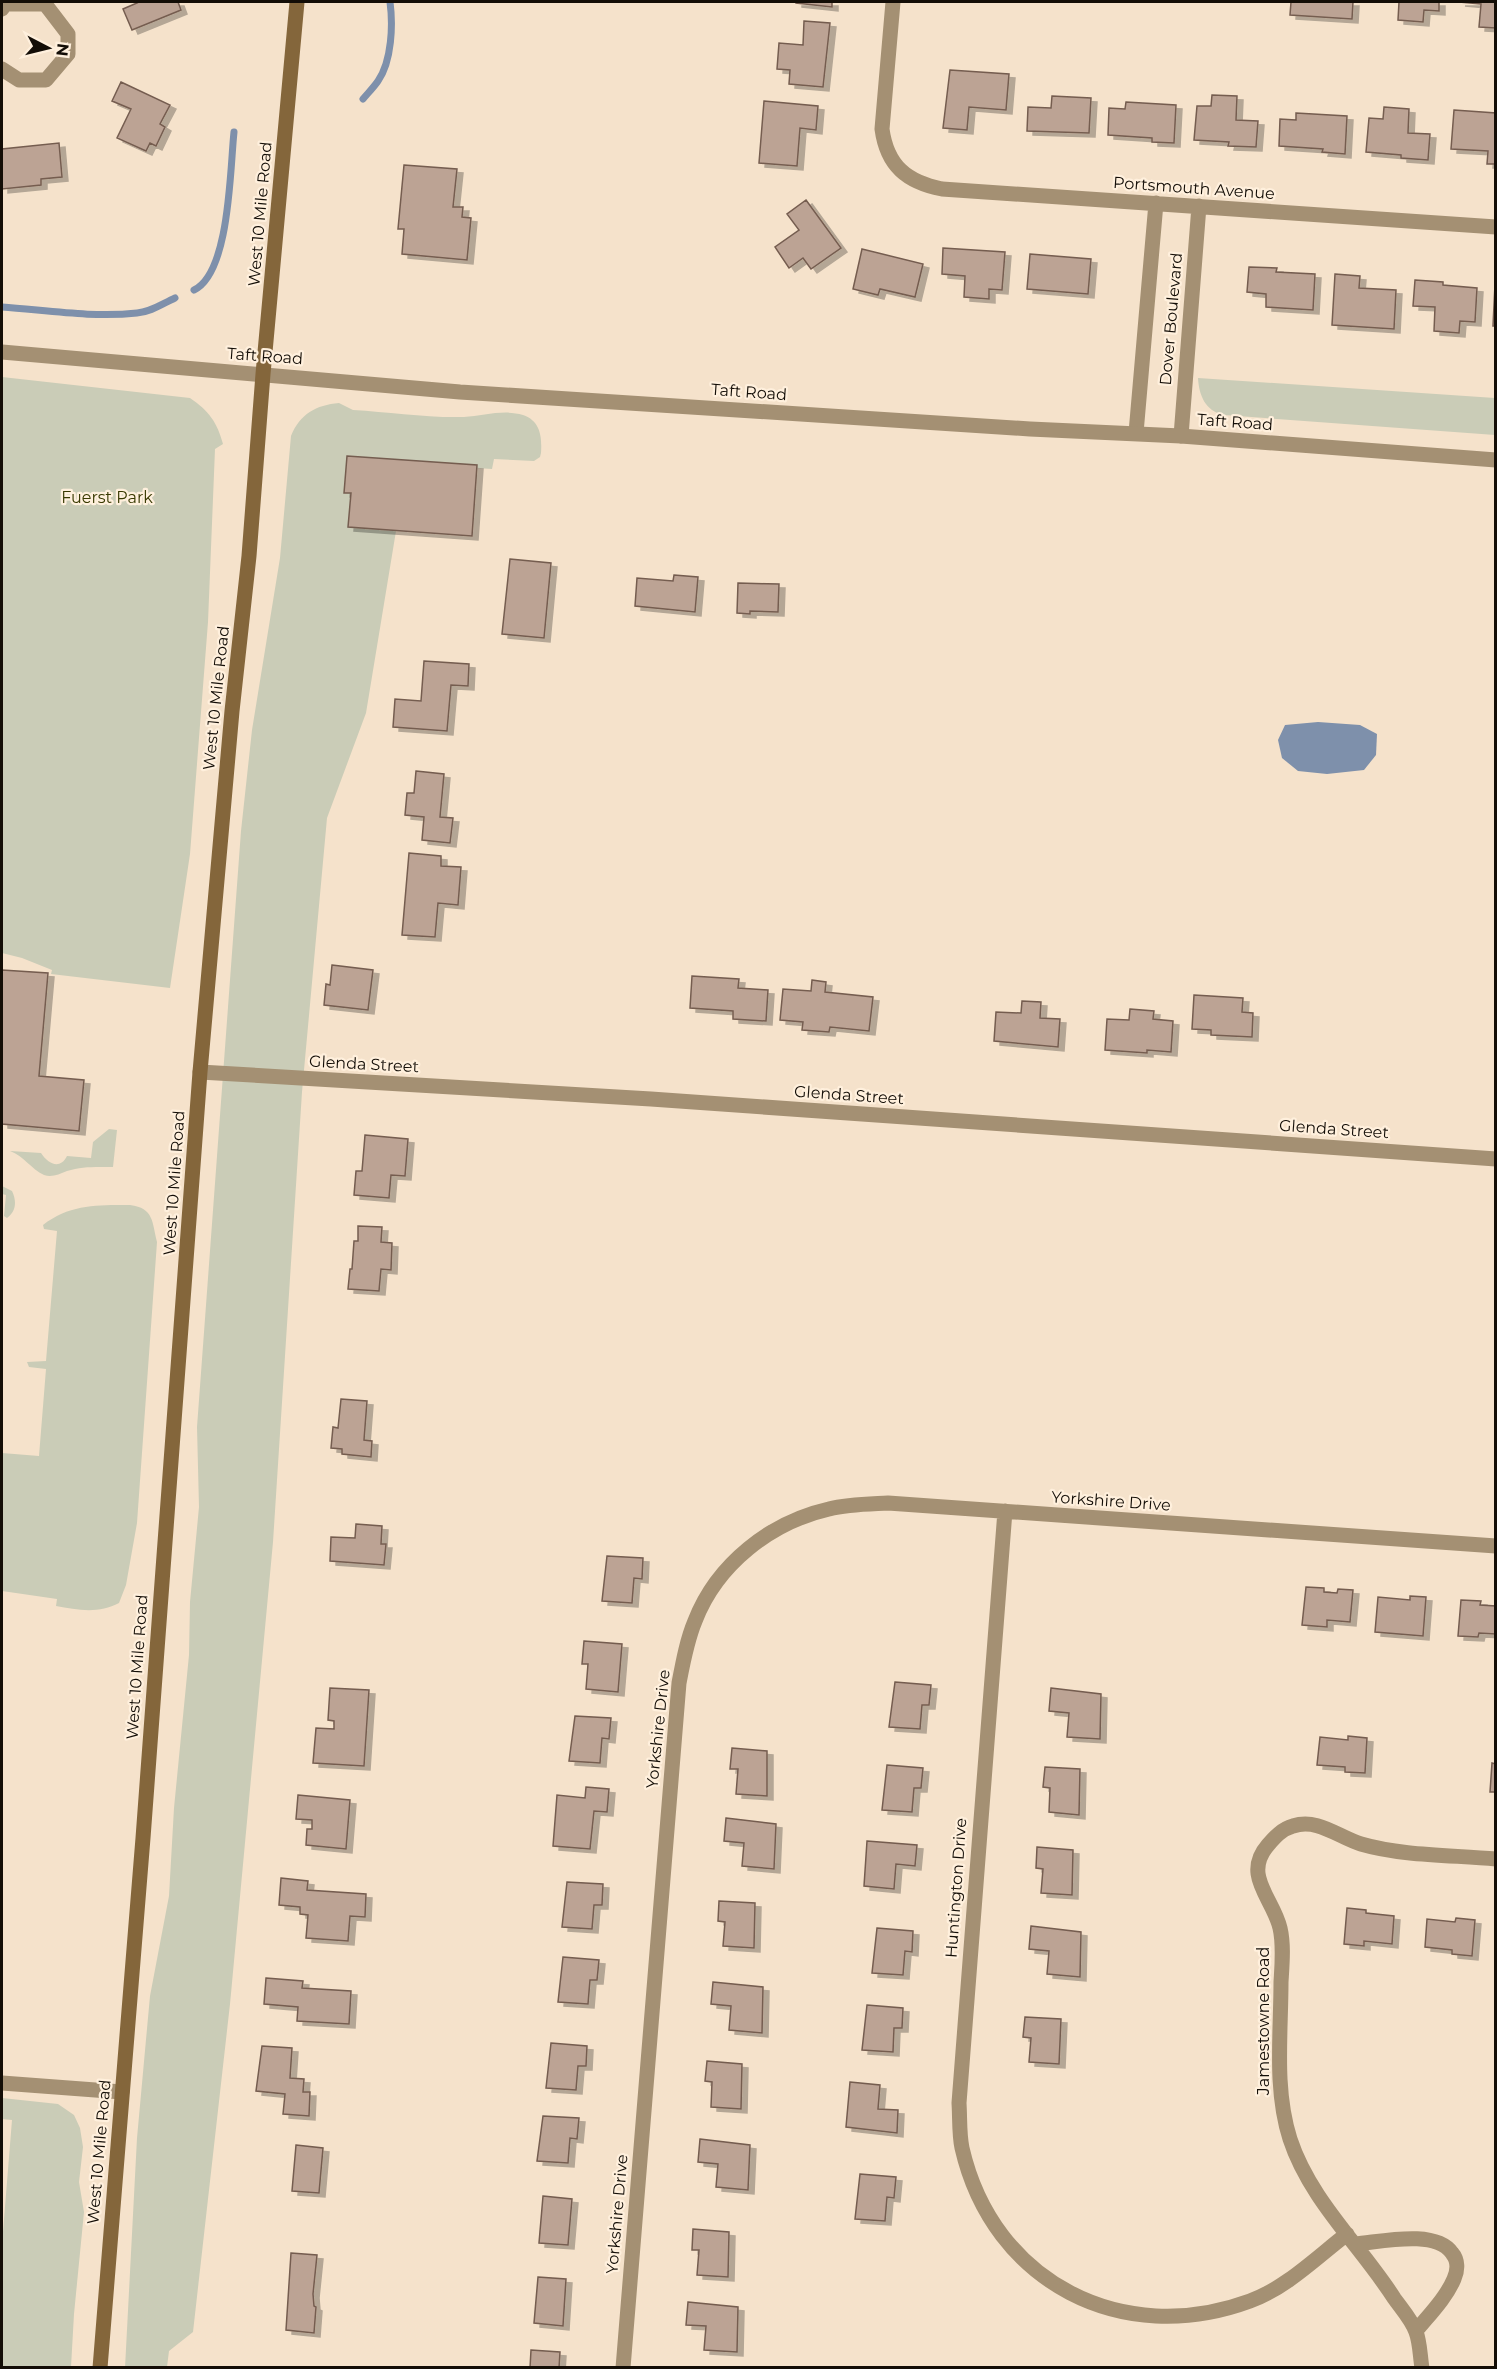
<svg xmlns="http://www.w3.org/2000/svg" width="1497" height="2369" font-family="Montserrat,sans-serif">
<defs>
<filter id="shadow"><feDropShadow dx="6" dy="4" stdDeviation="0" flood-color="#0004"/></filter>
</defs>
<rect width="100%" height="100%" fill="#f5e2cb"/>
<path fill="#caccb7" d="M2,377L190,398C209,411 217,422 223,444L215,449L208,622L190,854L170,988L51,974L52,970L22,958L2,953Z
M1198,378L1495,398V435L1224,415C1205,411 1199,395 1198,378Z
M339,403L353,410C389,412 427,418 464,417C483,416 504,409 523,415C541,421 542,438 541,453L540,457L534,461L494,459L492,469L476,468V465L347,456L344,492L351,493L348,527L396,531L366,713L327,818L302,1092L273,1542L230,2004L193,2332L169,2351L167,2367L125,2368L137,2138L150,1996L169,1896L174,1808L189,1655L190,1602L199,1507L197,1427L241,831L252,730L280,558L291,436C300,414 316,405 339,403Z
M109,1129L117,1130L113,1167C97,1167 82,1166 67,1171C59,1174 52,1178 44,1175C31,1169 24,1156 10,1151L41,1153C48,1164 60,1170 67,1156L91,1158L93,1142Z
M2,1186L12,1191C17,1201 16,1212 7,1218L4,1216L6,1195L2,1194Z
M130,1205C154,1208 152,1222 157,1242L137,1523L126,1585L119,1603C99,1614 77,1610 56,1606L57,1599L2,1591V1453L39,1456L46,1369L29,1367L27,1362L46,1361L57,1231L44,1229L43,1225C70,1204 98,1205 130,1205Z
M2,2098L58,2104L74,2115L80,2128L83,2147L79,2182L84,2212L74,2314L71,2367H2V2244L12,2120L2,2119Z"/>
<path fill="#7e90ab" d="M1318,722L1360,725L1377,734L1376,755L1364,770L1327,774L1298,771L1282,758L1278,740L1285,725Z"/>
<g fill="none" stroke-linecap="round" stroke-linejoin="round">
<path stroke="#7e90ab" stroke-width="7" d="M363,99C368,93 374,87 378,81C392,61 393,24 390,2
M194,290C230,273 230,168 234,132
M2,307C45,310 93,318 137,313C151,312 162,304 175,298"/>
</g>
<path fill="#bca394" stroke="#755d50" stroke-width="1.5" filter="url(#shadow)" d="M136,2H178L181,10L132,30L123,9L137,3Z
M796,2H832V7L796,3Z
M1291,2H1353L1352,19L1290,15Z
M1399,2H1439V11L1424,10L1423,22L1398,20Z
M1459,2H1496V28L1479,27L1481,4Z
M804,21L830,23L823,87L789,84L790,70L777,69L779,43L803,45Z
M950,70L1009,74L1006,110L969,107L967,130L943,128Z
M121,82L170,105L160,124L165,127L156,146L150,143L146,151L117,138L131,109L112,101Z
M1212,95L1237,96L1236,120L1258,121L1256,147L1228,146L1229,142L1194,140L1197,106H1211Z
M1052,96L1091,98L1089,133L1027,131L1028,107L1051,108Z
M764,101L818,106L816,130L800,128L797,166L759,163Z
M1126,102L1176,105L1174,143L1152,142V138L1108,135L1109,108L1125,109Z
M1384,107L1409,109L1408,133L1430,134L1428,160L1401,158V155L1366,152L1369,118L1383,119Z
M1454,110L1496,113V164H1487L1488,151L1451,149Z
M1296,113L1347,116L1345,154L1322,152L1323,149L1279,146L1280,119L1296,120Z
M59,143L62,177L41,179V185L2,189V149Z
M404,165L457,169L453,207H463L462,217L471,218L467,260L402,254L404,229H398Z
M806,200L841,248L811,269L803,258L789,268L775,247L799,230L787,214Z
M943,248L1005,252L1002,290L989,289V299L964,297L965,276L942,274Z
M862,249L923,264L915,297L880,289L878,295L853,289Z
M1030,254L1091,259L1088,294L1027,289Z
M1249,267L1277,268L1276,272L1315,274L1313,310L1266,307V294L1247,292Z
M1335,274L1360,276L1359,288L1396,290L1394,329L1332,325Z
M1415,280L1443,282V285L1477,288L1475,322L1460,321L1459,333L1434,331L1435,307L1413,306Z
M1495,284H1496V326H1493Z
M347,456L477,465L472,536L348,527L351,493H344Z
M510,559L551,563L544,638L502,634Z
M674,575L698,577L695,612L635,606L637,578L673,581Z
M738,583L779,584L778,612L750,611V614L737,613Z
M424,661L469,664L468,686L451,685L447,731L393,727L395,699L421,701Z
M416,771L444,774L440,817L453,818L450,843L422,840L424,817L405,815L407,793H414Z
M409,853L441,856V866L461,867L458,905L438,903L435,937L402,935Z
M332,965L373,970L368,1010L324,1005L326,984L330,985Z
M2,970L48,973L39,1076L84,1080L79,1131L2,1124Z
M692,976L739,979L738,988L768,990L766,1021L733,1019V1011L690,1008Z
M812,980L826,982L825,992L873,997L869,1031L830,1027L829,1032L802,1030L803,1022L780,1020L783,989L811,991Z
M1194,995L1243,998L1242,1012L1253,1013L1252,1037L1211,1035V1030L1192,1029Z
M1022,1001L1041,1002L1040,1018L1060,1019L1058,1047L994,1041L996,1012L1021,1013Z
M1130,1009L1154,1011L1153,1019L1173,1021L1171,1052L1147,1050V1053L1105,1050L1107,1019L1129,1020Z
M365,1135L408,1139L405,1176L391,1175L389,1198L354,1195L356,1171H362Z
M358,1226L382,1227L381,1242L392,1243L391,1270L381,1269L379,1291L348,1289L350,1269H352L354,1241H358Z
M341,1399L367,1401L364,1440L372,1441L371,1457L342,1454V1449L331,1448L333,1427L338,1428Z
M356,1524L382,1526L381,1544H386L384,1565L330,1561L331,1537L355,1538Z
M607,1556L643,1558L642,1579L634,1578L632,1603L602,1601Z
M1306,1587L1324,1588V1592L1337,1593L1338,1589L1353,1590L1350,1622L1327,1620V1627L1302,1625Z
M1410,1596L1426,1597L1423,1636L1375,1632L1378,1597L1410,1600Z
M1461,1600L1481,1601L1480,1605L1496,1606V1634L1479,1633L1478,1637L1458,1636Z
M584,1641L622,1644L618,1692L586,1689L588,1664H582Z
M895,1682L931,1685L929,1705H922L920,1729L889,1727Z
M330,1688L369,1690L364,1766L313,1763L316,1728L334,1729V1721L328,1720Z
M1051,1688L1101,1694L1100,1739L1067,1737L1069,1713L1049,1711Z
M575,1716L611,1718L609,1739L602,1738L600,1763L569,1761Z
M1348,1736L1367,1738L1365,1773L1345,1772V1767L1317,1765L1320,1737L1348,1740Z
M732,1748L767,1751V1796L736,1794L738,1769H730Z
M1492,1763L1496,1764V1792H1490Z
M887,1765L923,1768L921,1788H914L912,1812L882,1810Z
M1045,1767L1080,1769L1079,1815L1049,1812L1050,1788L1043,1787Z
M586,1787L609,1789L607,1812L594,1811L590,1849L553,1846L557,1795L585,1798Z
M298,1795L350,1800L346,1849L306,1845L307,1829H312V1820L296,1819Z
M726,1818L776,1824L774,1869L742,1866L744,1843L724,1841Z
M867,1841L917,1845L915,1866L896,1864L894,1889L864,1886Z
M1037,1847L1073,1850L1072,1895L1041,1893L1043,1869L1036,1868Z
M281,1878L308,1881L307,1890L366,1894L365,1917L350,1916L348,1941L306,1938L308,1915L300,1914V1907L279,1905Z
M567,1882L603,1884L602,1905H594L592,1929L562,1927Z
M719,1901L755,1903L754,1948L723,1946L725,1922L718,1921Z
M1347,1908L1366,1910V1913L1394,1916L1392,1944L1364,1941V1946L1344,1944Z
M1456,1918L1475,1920L1472,1956L1452,1954V1950L1425,1947L1427,1919L1455,1922Z
M1031,1926L1081,1932L1080,1977L1047,1974L1049,1951L1029,1949Z
M877,1928L913,1931L912,1952L905,1951L903,1975L872,1973Z
M563,1957L599,1960L597,1980H590L588,2004L558,2002Z
M266,1978L303,1981L302,1988L351,1991L349,2024L297,2021L298,2007L264,2004Z
M713,1982L763,1987L762,2033L729,2030L731,2006L711,2004Z
M867,2005L903,2008L902,2028H894L893,2052L862,2050Z
M1025,2017L1061,2019L1059,2064L1029,2062L1031,2038L1023,2037Z
M551,2043L587,2046L586,2066H578L576,2090L546,2088Z
M262,2046L292,2048L290,2078L304,2079L303,2092H310L309,2116L283,2114L285,2094L256,2091Z
M707,2061L742,2064L741,2109L711,2107L712,2082L705,2081Z
M850,2082L880,2085L878,2109L898,2110L897,2133L846,2127Z
M543,2116L579,2118L577,2139L570,2138L568,2163L537,2161Z
M700,2139L750,2145L748,2190L716,2187L718,2164L698,2162Z
M296,2145L323,2148L319,2193L292,2191Z
M860,2174L896,2177L894,2198L887,2197L885,2221L855,2219Z
M543,2196L572,2199L568,2245L539,2243Z
M693,2229L729,2232L728,2277L697,2275L699,2250H692Z
M291,2253L317,2255L313,2294L314,2306L316,2307L314,2333L286,2330Z
M538,2277L566,2279L563,2326L534,2323Z
M688,2302L738,2307L737,2352L704,2350L706,2326L686,2325Z
M531,2350L560,2352L559,2368H530Z"/>
<g fill="none" stroke-linecap="round" stroke-linejoin="round">
<path stroke="#a49073" stroke-width="15" d="M893,2L882,129C887,166 907,182 942,189L1496,227
M2,9L5,4H45L68,34V54L46,80H19L2,69
M1136,433L1156,203
M1181,436L1199,206
M200,1072L651,1099L1496,1159
M1005,1511L959,2103C960,2118 959,2134 962,2148C993,2283 1123,2348 1250,2301C1286,2288 1317,2257 1347,2234
M2,2083L122,2092
M1355,2244C1381,2242 1435,2229 1452,2253C1458,2260 1458,2270 1454,2279C1446,2298 1429,2315 1416,2331
M623,2368L679,1683C683,1662 687,1640 695,1621C717,1564 771,1522 829,1509C848,1504 869,1504 888,1503L1496,1546
M1422,2368C1420,2356 1420,2342 1416,2332C1412,2320 1401,2308 1394,2298C1360,2245 1310,2200 1290,2139C1274,2089 1281,2034 1281,1982C1282,1965 1284,1945 1280,1928C1273,1898 1242,1875 1268,1845C1275,1837 1282,1829 1293,1826C1318,1818 1338,1837 1361,1844C1402,1856 1453,1855 1496,1859"/>
<path stroke="#a49073" stroke-width="15" d="M2,352L460,392L1030,429L1181,436L1496,460"/>
<path stroke="#84663b" stroke-width="15" d="M100,2368L143,1838L200,1072L232,711L249,556L263,374L297,2"/>
</g>
<g text-anchor="middle" dominant-baseline="central" stroke-width="4.5" stroke-linejoin="round" paint-order="stroke">
<g font-size="16" fill="#130d06" stroke="#fff0dd">
<text transform="translate(1194 188) rotate(4)">Portsmouth Avenue</text>
<text transform="translate(260 214) rotate(-85)">West 10 Mile Road</text>
<text transform="translate(1171 319) rotate(-85)">Dover Boulevard</text>
<text transform="translate(265 356) rotate(4)">Taft Road</text>
<text transform="translate(749 392) rotate(4)">Taft Road</text>
<text transform="translate(1235 422) rotate(4)">Taft Road</text>
<text transform="translate(216 698) rotate(-84)">West 10 Mile Road</text>
<text transform="translate(364 1064) rotate(3)">Glenda Street</text>
<text transform="translate(849 1095) rotate(4)">Glenda Street</text>
<text transform="translate(1334 1129) rotate(4)">Glenda Street</text>
<text transform="translate(174 1183) rotate(-86)">West 10 Mile Road</text>
<text transform="translate(1111 1501) rotate(4)">Yorkshire Drive</text>
<text transform="translate(137 1667) rotate(-86)">West 10 Mile Road</text>
<text transform="translate(658 1729) rotate(-84)">Yorkshire Drive</text>
<text transform="translate(956 1888) rotate(-86)">Huntington Drive</text>
<text transform="translate(1263 2021) rotate(-90)">Jamestowne Road</text>
<text transform="translate(99 2152) rotate(-85)">West 10 Mile Road</text>
<text transform="translate(617 2214) rotate(-85)">Yorkshire Drive</text>
</g>
<g font-size="16" fill="#383900" stroke="#fff0dd">
<text x="107" y="497">Fuerst Park</text>
</g>
</g>
<rect width="1497" height="2369" fill="none" stroke="#130d06" stroke-width="6"/>
<g transform="translate(48 48) rotate(97)" stroke="#fff0dd" stroke-width="4.5" paint-order="stroke">
<path d="M0-4.5L10 22L0 15L-10 22Z" fill="#130d06"/>
<text y="-9" font-size="16" font-weight="bold" text-anchor="middle" fill="#130d06">N</text>
</g>
</svg>
